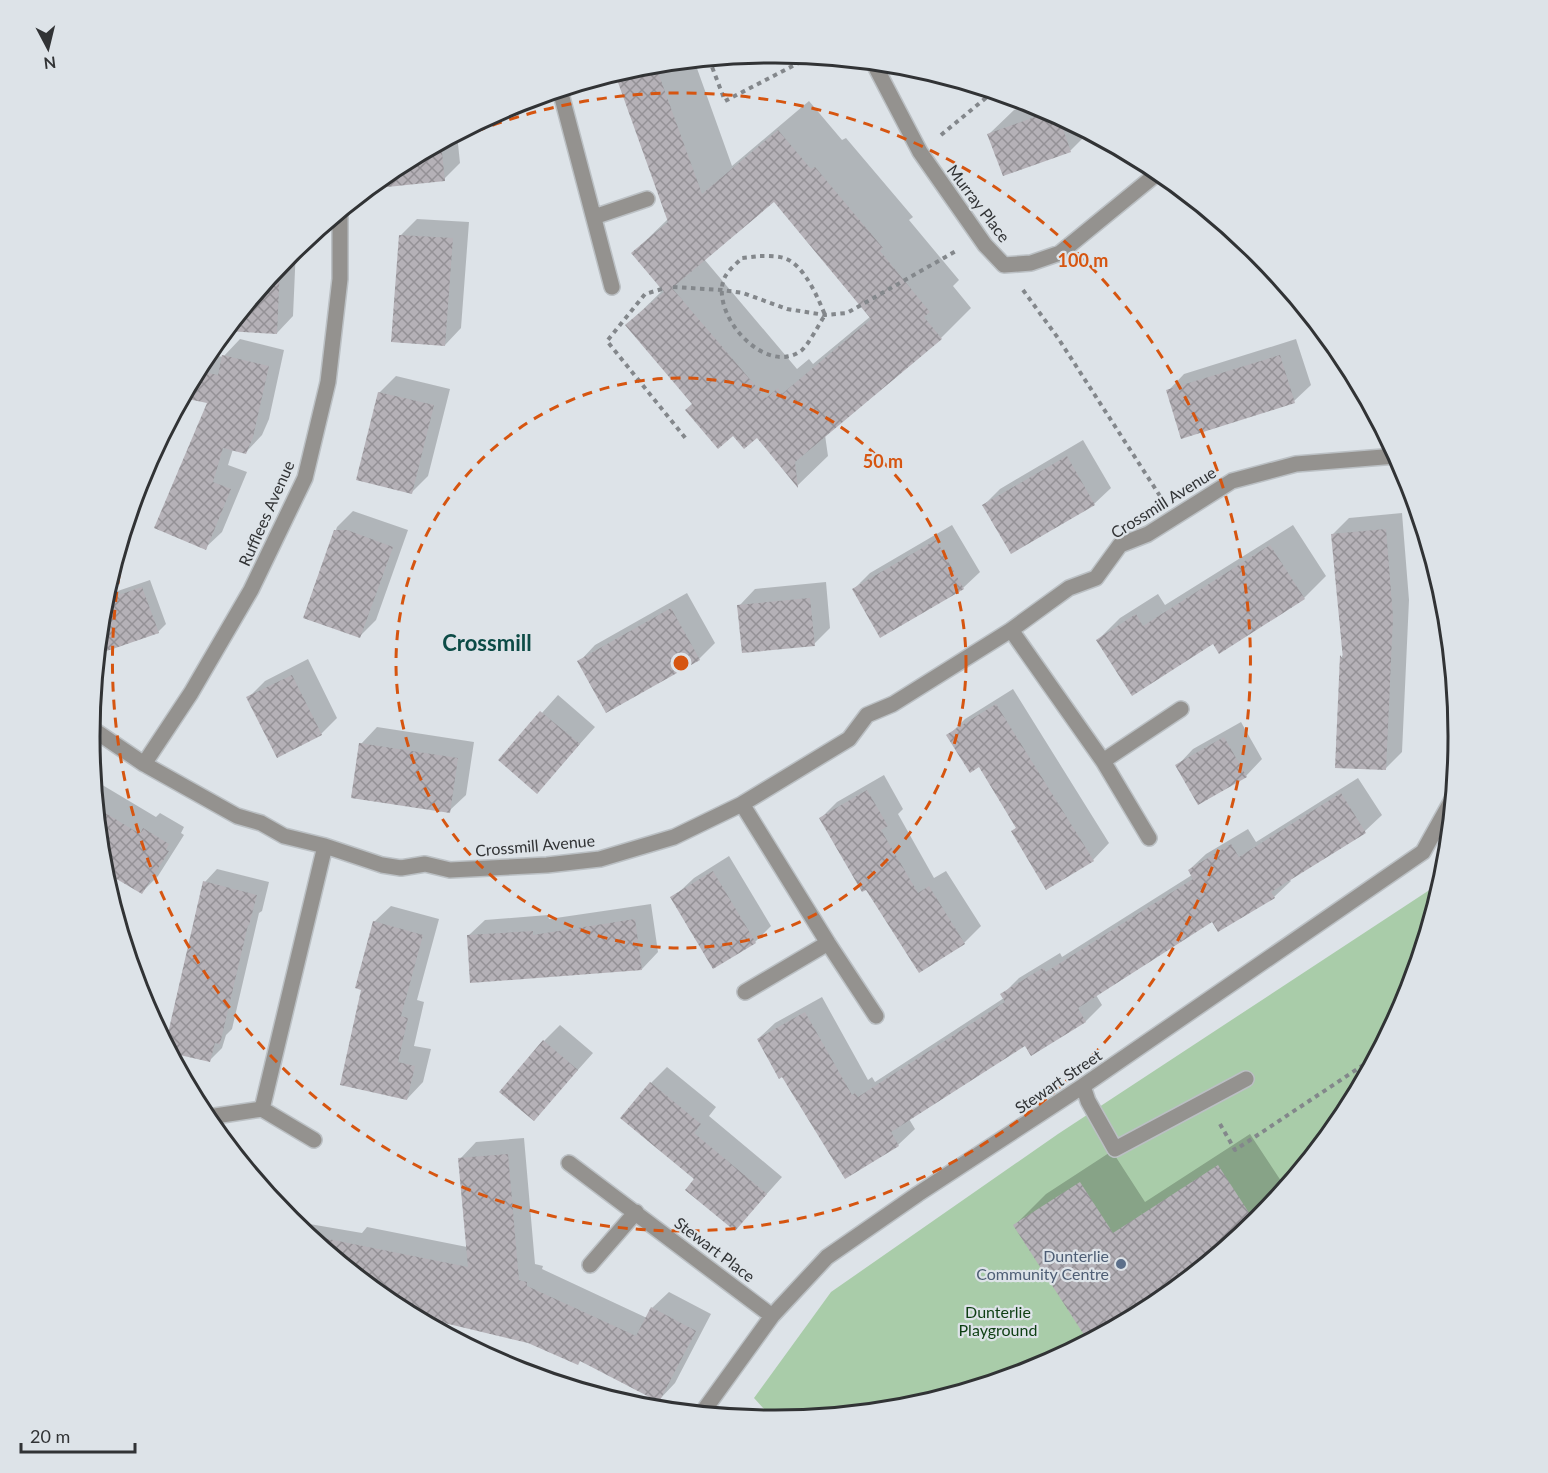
<svg xmlns="http://www.w3.org/2000/svg" width="1548" height="1473" font-family="Lato,sans-serif">
<defs>
<pattern id="building-cross-hatch" width="8" height="8" patternUnits="userSpaceOnUse" patternTransform="scale(1.5)"><rect width="8" height="8" fill="#b5b1b7"/><path d="M0 0l8 8M0 8l8-8" fill="none" stroke="#949196"/></pattern>
</defs>
<rect width="100%" height="100%" fill="#dde3e8"/>
<path fill="#a9cca9" d="M1445,869L1406,999L1343,1117L1257,1220L1154,1305L1035,1369L907,1407L774,1420L754,1398L831,1292L1058,1134L1431,889Z"/>
<path fill="#0003" fill-rule="evenodd" d="M694,60L732,166L809,101L842,140L846,138L913,217L909,220L959,280L953,286L971,308L941,338L825,435L828,456L798,485L757,436L733,434L694,404L627,325L664,289L633,253L668,219L616,73L641,66ZM774,200L871,316L813,364L809,359L797,369L704,259Z
M1032,103L1088,133L1071,150L1004,174L989,134L1014,110Z
M457,134L460,163L444,179L390,185L389,172L394,168Z
M417,219L469,222L461,328L445,345L401,235Z
M296,248L293,316L277,333L229,327Z
M240,339L284,350L269,419L262,435L246,452L233,449L228,465L247,472L222,532L205,548L209,402L184,397L208,354L223,357Z
M1296,339L1311,385L1294,401L1182,437L1168,391L1184,374Z
M396,376L450,389L428,476L412,492L379,393Z
M1083,440L1111,488L1094,504L1011,552L984,505L1000,489Z
M353,511L408,530L376,620L360,636L305,617L337,527Z
M1402,513L1409,600L1402,752L1385,769L1337,767L1342,656L1344,654L1333,534L1349,518Z
M952,525L980,572L963,588L854,589L870,573Z
M1293,525L1326,576L1304,598L1214,642L1098,640L1120,618L1158,594L1165,605Z
M150,580L166,624L158,632L98,652L106,595Z
M826,582L830,628L814,644L739,606L755,589Z
M687,593L715,643L699,659L579,662L595,645Z
M308,659L337,718L321,734L248,698L265,681Z
M1013,689L1109,843L1093,860L1013,831L1017,827L979,765L948,736L965,719Z
M558,695L595,727L537,792L500,760Z
M1241,722L1262,759L1246,776L1177,766L1193,749Z
M377,727L474,742L466,795L449,811L361,744Z
M884,775L903,809L898,814L934,878L946,871L981,926L964,943L919,971L821,818L837,802Z
M1358,778L1382,815L1365,831L1289,879L1291,881L1274,897L1218,930L1213,920L1096,995L1102,1005L1086,1021L1032,1054L1026,1044L909,1119L915,1129L898,1145L758,1039L775,1023L822,997L868,1080L872,1077L875,1082L1004,998L1002,995L1019,978L1060,953L1062,957L1192,875L1189,870L1206,854L1248,829L1256,842Z
M94,780L156,817L160,813L184,827L181,833L184,835L158,876L142,892L103,869Z
M729,856L771,926L755,942L677,894L694,878Z
M217,869L269,882L262,911L259,913L232,1029L226,1035L222,1048L210,1060L170,1051L167,1044L205,882Z
M651,904L658,952L642,969L468,936L485,920L548,915L549,919Z
M391,906L439,919L417,1000L424,1002L414,1046L431,1049L423,1082L407,1099L363,989L374,922Z
M560,1025L593,1053L534,1119L544,1041Z
M667,1067L716,1107L709,1116L782,1177L735,1229L696,1178L651,1083Z
M1250,1134L1285,1187L1257,1220L1176,1287L1119,1324L1089,1340L1014,1226L1046,1194L1112,1151L1145,1202Z
M524,1138L535,1264L543,1266L542,1269L647,1318L652,1308L669,1292L711,1314L675,1383L659,1400L581,1360L529,1341L407,1312L394,1305L292,1221L362,1233L367,1227L467,1247L460,1159L476,1142Z"/>
<path fill="url(#building-cross-hatch)" fill-rule="evenodd" d="M655,64L702,194L778,130L811,169L815,167L883,248L880,251L930,312L924,317L942,339L795,462L798,488L757,438L744,449L733,436L718,449L685,410L692,404L625,325L664,292L631,253L668,222L615,74L641,66ZM774,202L871,319L782,394L778,388L766,398L672,288Z
M1049,112L1059,117L1071,152L1003,176L987,134Z
M441,143L445,181L368,189L394,168Z
M399,235L453,238L445,346L391,342Z
M280,265L277,334L226,331Z
M222,355L269,366L253,437L246,454L223,448L213,482L231,489L206,550L154,528L207,403L183,398L198,371L218,375Z
M1280,355L1295,403L1181,439L1166,390Z
M378,392L434,405L412,494L356,480Z
M1067,456L1095,505L1011,554L982,505Z
M1386,529L1393,617L1386,770L1335,768L1340,655L1343,659L1331,534Z
M334,530H347L393,547L360,638L303,618Z
M936,540L964,589L880,638L852,589Z
M1270,545L1305,599L1219,654L1213,644L1132,696L1096,640L1136,614L1143,626Z
M142,587L159,633L98,654L104,600Z
M810,598L815,646L742,653L737,605Z
M671,608L700,660L606,713L577,661Z
M292,675L322,735L277,758L246,697Z
M996,704L1094,861L1046,890L1011,831L1016,828L979,767L970,773L946,735Z
M540,711L580,744L537,794L498,760Z
M1224,737L1247,777L1198,805L1175,765Z
M359,743L458,758L450,813L351,798Z
M867,790L888,826L881,830L918,893L929,886L965,944L919,973L866,890L862,892L819,818Z
M1341,793L1366,833L1271,892L1275,898L1218,932L1212,922L1078,1008L1086,1022L1031,1056L1025,1046L891,1132L899,1146L845,1179L782,1077L779,1079L757,1039L805,1012L852,1095L855,1093L858,1097L1005,1002L1000,994L1043,968L1046,972L1193,879L1188,870L1231,844L1239,857Z
M97,808L140,834L143,828L169,844L166,850L169,851L142,894L103,871Z
M713,871L756,943L713,969L670,897Z
M203,881L257,895L249,925H248L220,1044L215,1043L210,1062L171,1053L166,1042Z
M635,919L642,970L470,983L467,935L533,931V935Z
M373,921L423,935L401,1016L408,1018L398,1062L415,1066L407,1100L340,1085L361,990L355,988Z
M543,1040L578,1070L534,1121L499,1092Z
M650,1082L701,1124L694,1133L767,1194L735,1231L685,1190L694,1179L620,1118Z
M508,1154L519,1280L527,1282V1286L636,1336L651,1307L696,1331L659,1402L580,1361L578,1365L528,1343L411,1315L394,1305L308,1235L468,1267L458,1158Z
M1218,1165L1255,1222L1166,1295L1135,1315L1088,1341L1013,1225L1080,1182L1113,1233Z"/>
<g fill="none" stroke-linecap="round" stroke-linejoin="round">
<g stroke="#bbc0c4" stroke-width="18">
<path id="minor" d="M873,62L920,152L985,245L1004,265L1031,263L1060,253L1159,172
M560,90L612,287
M594,217L647,199
M1011,630L1103,761L1149,838
M91,728L144,764L237,816L261,823L284,836L325,846L382,865L401,868L425,864L450,870L547,865L600,859L674,837L742,804L849,739L867,715L893,704L1011,630L1069,588L1096,578L1120,545L1148,534L1232,481L1296,464L1396,456
M1103,761L1181,709
M144,764L191,693L251,590L305,478L328,382L340,279V212
M742,804L828,943L876,1016
M745,992L828,943
M1083,1086L1088,1101L1115,1149L1246,1079
M262,1109L325,846
M215,1116L262,1109L314,1140
M569,1163L772,1316
M590,1265L636,1212
M702,1413L772,1316L827,1257L918,1194L1083,1086L1423,852L1452,800"/>
</g>
<path stroke="#83878b" stroke-width="4" stroke-dasharray="4.5 4.5" stroke-linecap="butt" d="M709,59L725,101L812,56
M941,135L993,92
M760,256C768,256 777,256 784,258C804,264 818,298 825,315C819,324 809,344 802,350C766,378 710,315 724,279C727,271 736,264 742,258Z
M673,287L722,290L743,293L787,309L825,315L847,313L956,251
M662,289L645,294L607,341L687,440
M1023,290L1058,338L1160,496
M1220,1124L1235,1150L1374,1058"/>
<use href="#minor" stroke="#94928f" stroke-width="15"/>
</g>
<g fill="none" stroke="#d65510" stroke-width="3" stroke-dasharray="10 8">
<circle cx="681" cy="663" r="285"/>
<path d="M379 180A569 569 0 1 1 148 464"/>
</g>
<circle fill="#5c6f8a" stroke="#dde3e8" stroke-width="2" cx="1121" cy="1264" r="6"/>
<g text-anchor="middle" dominant-baseline="central" stroke-width="4.5" stroke-linejoin="round" paint-order="stroke">
<g font-size="16" fill="#313335" stroke="#dde3e8">
<text transform="translate(979 203) rotate(53)">Murray Place</text>
<text transform="translate(1163 502) rotate(-32)">Crossmill Avenue</text>
<text transform="translate(266 513) rotate(-66)">Rufflees Avenue</text>
<text transform="translate(535 845) rotate(-5)">Crossmill Avenue</text>
<text transform="translate(1058 1081) rotate(-34)">Stewart Street</text>
<text transform="translate(715 1249) rotate(37)">Stewart Place</text>
</g>
<g font-size="16" fill="#4e5e75" stroke="#dde3e8" text-anchor="end">
<text x="1109" y="1255">Dunterlie<tspan x="1109" dy="18">Community Centre</tspan></text>
</g>
<g font-size="16" fill="#0e3f13" stroke="#dde3e8">
<text x="998" y="1311">Dunterlie<tspan x="998" dy="18">Playground</tspan></text>
</g>
<g font-size="22" font-weight="bold" fill="#0c4b46" stroke="#dde3e8">
<text x="487" y="642">Crossmill</text>
</g>
</g>
<path d="M0 0H1548V1473H0ZM773 63H775A673 673 0 0 1 1448 736V737A673 673 0 0 1 775 1410H773A673 673 0 0 1 100 737V736A673 673 0 0 1 773 63Z" fill="#dde3e8" fill-rule="evenodd"/>
<path fill="none" stroke="#313335" stroke-width="3" d="M773 63H775A673 673 0 0 1 1448 736V737A673 673 0 0 1 775 1410H773A673 673 0 0 1 100 737V736A673 673 0 0 1 773 63Z"/>
<circle cx="681" cy="663" r="9" fill="#d65510" stroke="#dde3e8" stroke-width="3"/>
<g font-size="18" text-anchor="middle" font-weight="bold" fill="#d65510" stroke="#dde3e8" stroke-width="4.5" stroke-linejoin="round" paint-order="stroke">
<text x="1083" y="267">100 m</text>
<text x="883" y="468">50 m</text>
</g>
<g transform="translate(48 48) rotate(173)" stroke="#dde3e8" stroke-width="4.5" paint-order="stroke">
<path d="M0-4.5L10 22L0 15L-10 22Z" fill="#313335"/>
<text y="-9" font-size="16" font-weight="bold" text-anchor="middle" fill="#313335">N</text>
</g>
<path d="M21 1443v9h114v-9" fill="none" stroke="#313335" stroke-width="3"/>
<text x="30" y="1443" font-size="18" fill="#313335" stroke="#dde3e8" stroke-width="4.5" paint-order="stroke">20 m</text>
</svg>
